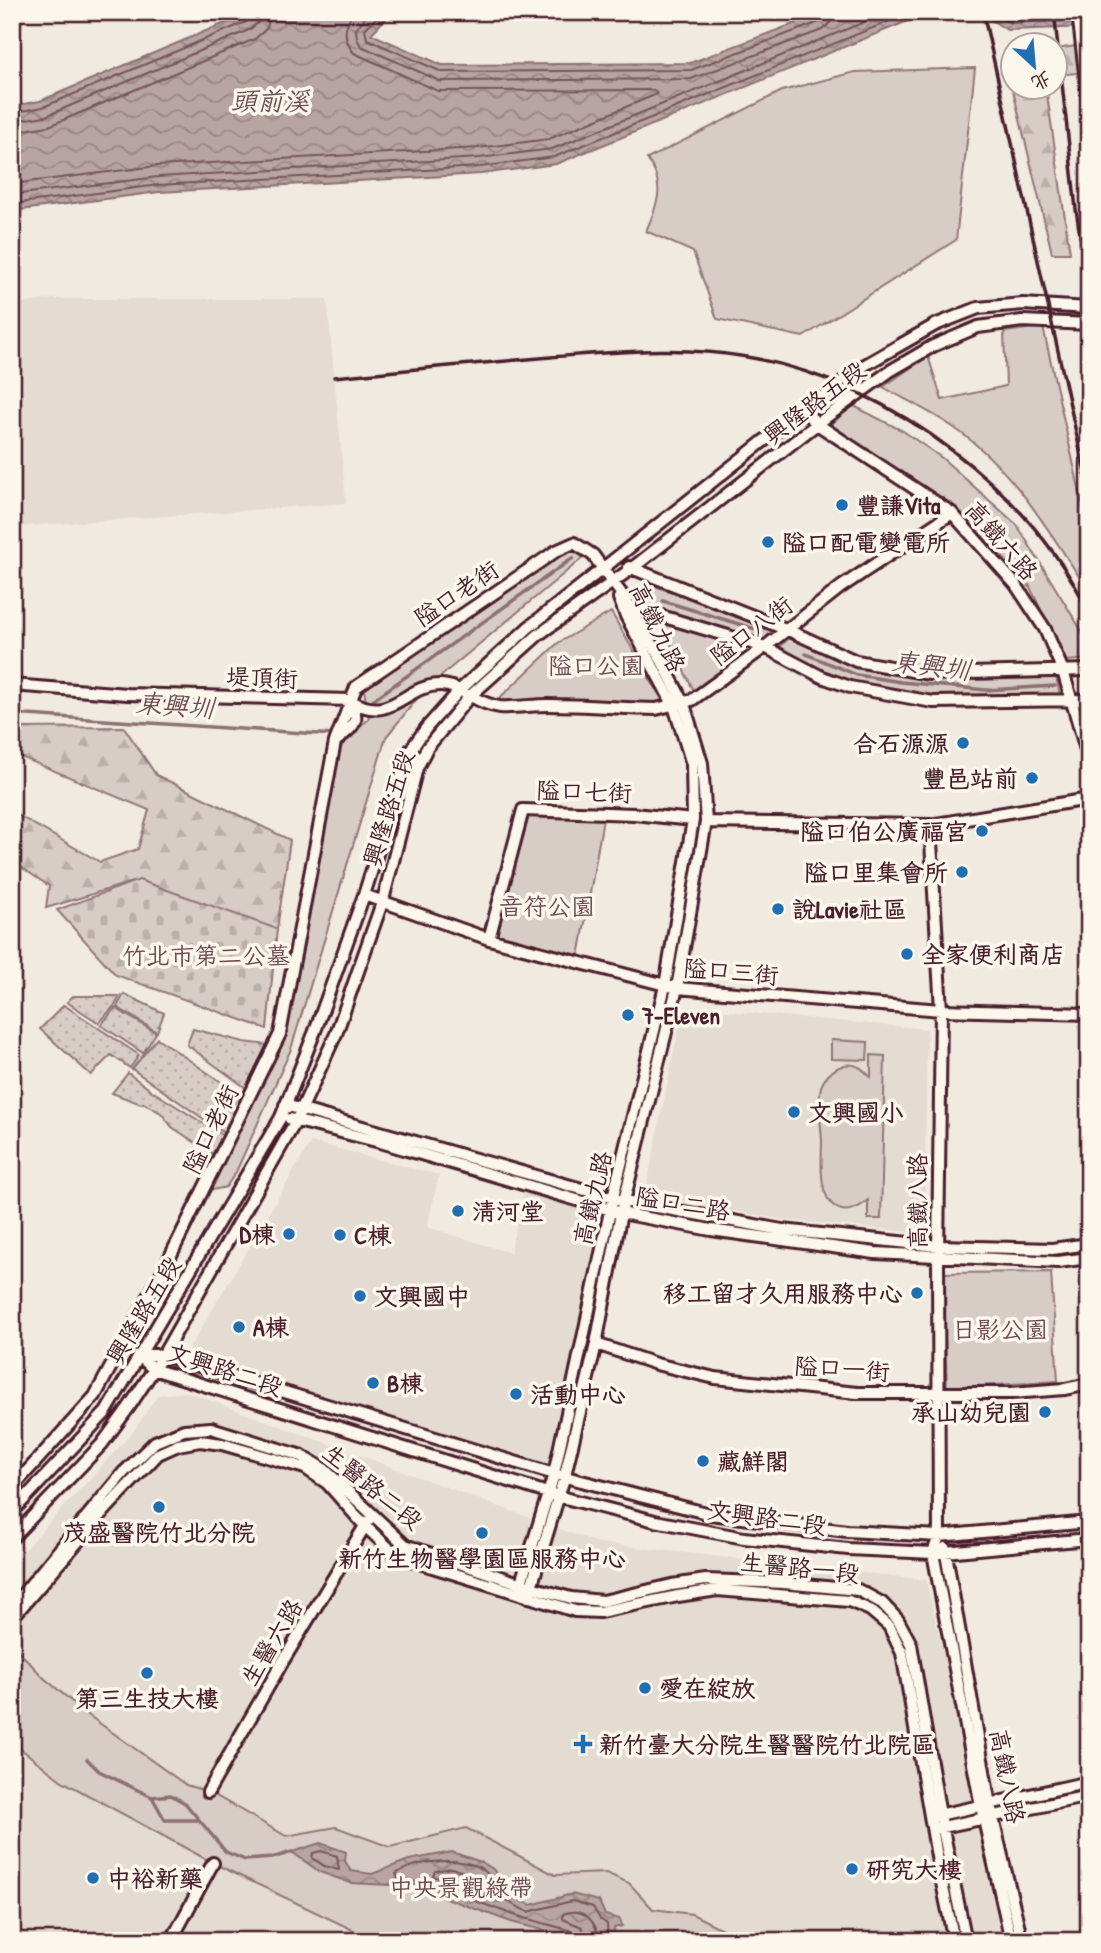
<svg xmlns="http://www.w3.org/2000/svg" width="1101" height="1953" font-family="'Patrick Hand','LXGW WenKai TC',sans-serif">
<defs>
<pattern id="forest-firs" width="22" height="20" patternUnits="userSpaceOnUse" patternTransform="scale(1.75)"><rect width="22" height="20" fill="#d8ccc6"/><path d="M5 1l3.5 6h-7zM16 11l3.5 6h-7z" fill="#bbafaa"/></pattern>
<pattern id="cemetery-stones" width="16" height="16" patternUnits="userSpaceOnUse" patternTransform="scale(1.75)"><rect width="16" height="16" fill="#d8ccc6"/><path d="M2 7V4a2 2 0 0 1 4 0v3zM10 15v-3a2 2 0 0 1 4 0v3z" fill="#bbafaa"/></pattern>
<pattern id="garden-dots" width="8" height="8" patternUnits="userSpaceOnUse" patternTransform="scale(1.75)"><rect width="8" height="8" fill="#d8ccc6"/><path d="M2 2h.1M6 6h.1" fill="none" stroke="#bbafaa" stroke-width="1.8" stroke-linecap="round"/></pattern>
<pattern id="water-waves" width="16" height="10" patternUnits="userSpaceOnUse" patternTransform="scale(1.75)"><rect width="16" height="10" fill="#b8a4a2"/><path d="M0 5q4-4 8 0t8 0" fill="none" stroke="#988584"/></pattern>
</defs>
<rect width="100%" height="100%" fill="#f0eae0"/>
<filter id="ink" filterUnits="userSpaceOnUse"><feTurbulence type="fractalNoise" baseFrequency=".0143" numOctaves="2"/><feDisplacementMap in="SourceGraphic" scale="14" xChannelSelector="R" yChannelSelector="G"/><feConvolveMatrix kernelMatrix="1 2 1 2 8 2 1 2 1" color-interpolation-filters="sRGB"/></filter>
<g filter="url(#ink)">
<path fill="#e4dbd2" d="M53,299H327L346,503L12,527V305Z
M683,1007L927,1029L924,1233L785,1220L645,1195Z
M311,1142L439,1175L427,1227L510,1253L524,1192L612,1211L571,1360L546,1470L184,1358Z
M187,1392L598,1543L926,1580L1011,1941H12V1563L133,1432L158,1395Z"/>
<path fill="#d8ccc6" stroke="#917678" stroke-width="2" d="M975,68L956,240L803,337L717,319L693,252L646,231C658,204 666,184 647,159L782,91L855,72Z
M1043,327L1089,533V592C1050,532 1013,468 953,427C931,412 906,400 883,387L928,356L942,400L1006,386L1004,332Z
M852,405L903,431L942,458L1017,525L1089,643V659L1066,661L1029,585L953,505L830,426Z
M574,547L584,557L448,670L416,700L386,737L291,1049L236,1172L226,1187L213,1190L210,1186L284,1034L339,742L369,719L364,690L556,555Z
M647,583L773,630L762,642L637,602Z
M611,612L665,705H492L558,643Z
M659,621L754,650L694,691Z
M790,637L856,667L924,680L1056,677L1060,695L940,697L849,681L777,650Z
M529,816L603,819L579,957L495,937Z
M831,1040L868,1042L867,1060L831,1059Z
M871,1055L885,1056L881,1219H868V1200C856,1211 839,1217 828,1199C819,1183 822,1158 822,1140C821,1125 818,1108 820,1092C821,1076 843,1058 859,1067C863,1069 867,1074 871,1077Z
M1051,1272L1058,1381L947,1388L943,1273Z
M12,1644L44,1678L88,1715L186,1785L209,1792L286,1836L336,1827L390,1847L466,1828L555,1875L606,1873L629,1883L653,1909L692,1914L738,1937L793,1934L829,1941H376L213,1863L62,1781L12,1742Z"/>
<path fill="url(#forest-firs)" stroke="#917678" stroke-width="2" d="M1089,44V72L1056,75V49Z
M1013,55L1014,88H1046L1070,253H1052L1005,57Z
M124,727L156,775L290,840L277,929L132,882L46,908L49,886L12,861V812L100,862L138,849L149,810L16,755L22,728Z"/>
<path fill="url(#cemetery-stones)" stroke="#917678" stroke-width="2" d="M139,880L277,929L267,1029L116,975L57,910Z"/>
<path fill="url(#garden-dots)" stroke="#917678" stroke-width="2" d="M124,994L164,1013L157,1032L117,1007Z
M73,996H120L116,1004L99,1023L67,1002Z
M64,1005L139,1055L130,1068L111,1055L91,1075L40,1029Z
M115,1008L156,1033L143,1053L101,1025Z
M193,1029L244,1042L276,1046L253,1093L187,1045Z
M157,1038L249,1101L231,1138L132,1069Z
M128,1073L152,1091L230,1140L220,1159L172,1127L161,1113L143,1103L141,1104L112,1093Z"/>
<path fill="url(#water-waves)" stroke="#8c6f72" stroke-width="2" d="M251,12H392L371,34L442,65L690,63L825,12H930L556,164L481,174L159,192L12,211V106L40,101Z
M979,12H1089V27L1007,30Z
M320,1843L346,1852L345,1861L351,1871L372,1874L409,1860L452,1852L481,1862L493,1869L509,1893L531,1905L572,1894L599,1901L605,1915L620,1919L622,1926L614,1928V1941H576L574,1938L511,1922L443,1897L407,1886L351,1883L320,1872L292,1852Z"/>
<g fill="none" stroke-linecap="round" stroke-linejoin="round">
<path stroke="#76545b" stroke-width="2" d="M369,12L356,29L357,39L361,46L440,81L691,79L822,30L830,23L833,12
M382,12L365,29L367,39L442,72L691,70L819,22L823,18L824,12
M992,12L1010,23L1072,20
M12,113L43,107L246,22L251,18V12
M12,121L46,116L249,30L258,23L260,12
M12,132L49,126L255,39L267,28L271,12
M12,184L157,166L478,148L549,139L657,94L654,90L438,91L354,53C343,40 343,26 354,12
M12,195L158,177L479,158L552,149L889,12
M12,204L159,185L480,167L554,157L912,12
M321,1851L337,1856L339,1870L324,1866L312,1858L313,1853Z
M451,1868C466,1873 485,1876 488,1894L484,1895L433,1876L435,1871Z
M578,1941L577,1934L572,1931L514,1915L445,1890L398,1878L396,1874C417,1859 470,1854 489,1875C495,1882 497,1892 504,1898C510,1904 521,1908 528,1912L572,1901L593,1907L600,1919L607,1924L608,1941
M587,1941L582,1927L563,1919V1914C583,1906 597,1921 599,1941"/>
<path stroke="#8c6f72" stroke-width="3.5" d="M663,601L762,631
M806,654L857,675L901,682L986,690L1055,686
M373,700L573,558
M12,714L335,735
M87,1759L99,1771L152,1797L171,1795L185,1803L226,1852L245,1860L272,1858L292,1852
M152,1797L165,1820H198"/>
<g stroke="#4a1f2b" stroke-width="16">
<path id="minor" d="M1078,12L1089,108
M804,410L817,424L952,513L1016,585L1045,629L1063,671L1089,760
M629,567L788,630L856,661L930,674L1089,670
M631,607L765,647L822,677L850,687L933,702L1089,700
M12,685L127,694L350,700C391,726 404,685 440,685C461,685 478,705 500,707C516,708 532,705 548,705C584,705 620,708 656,709L692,700L765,647L841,587L952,513
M337,740C355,725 361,722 350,700
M706,822L930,825L1089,799
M930,825L941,1010L938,1256L939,1536L933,1553L981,1806L1011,1941
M364,895L489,939L677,988L941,1010L1089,1014
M489,939L523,810L634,814L693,820
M285,1105L624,1201L782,1230L938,1246L1052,1249L1089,1244
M290,1119L380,1142L621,1213L711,1230L875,1253L1058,1262L1089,1258
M596,1344L656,1364L715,1378L857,1393H1011L1065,1389L1089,1384
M139,1355L153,1369L557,1496L655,1521L744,1538L848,1549L933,1553L1089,1539
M139,1355H163L554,1474L710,1514L847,1531L939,1536L1089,1522
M12,1488L95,1396L167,1263L280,1034L335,742L356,687L556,551L574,543L593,555L631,607L662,661L684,704L702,763L706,822L677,988L621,1213L596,1344L565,1475L528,1597
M12,1512L106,1412L281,1117L315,1031L364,895L409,752L427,727L460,690L529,627L770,436L865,365L935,325L978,308L1023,304L1089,308
M12,1538L102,1444L129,1407L163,1355L297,1119L336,1034L383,900L417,768L427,748L469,697L538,635L631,569L817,424L890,371L933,346L978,327L1022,321L1089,324
M945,1548L990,1805L1022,1941
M520,1586L554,1474L613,1197L665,986L693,820L692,764L674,706L626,616L619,598
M12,1607L123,1473L155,1442L184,1430L211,1428L302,1456L324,1469L405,1545L531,1587L571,1598L603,1601L672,1585L706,1580L783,1583L858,1590L882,1603L898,1620L911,1644L940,1815L966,1941
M12,1618L106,1509L158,1454L178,1445L200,1441L222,1444L305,1468L327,1483L365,1526L397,1556L575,1611L600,1612L678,1596L717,1590L849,1601L870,1610L889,1626L902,1653L939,1868L954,1941
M208,1792L283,1661L368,1521
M934,1816L1089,1782
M938,1828L1089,1796
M171,1941L213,1863"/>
</g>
<use href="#minor" stroke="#fbf7ec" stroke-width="10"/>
<path stroke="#4a1f2b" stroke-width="3.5" d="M983,12L1089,491
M1054,12L1076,209L1089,296
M334,377C406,370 479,363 551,357C616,352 683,345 747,357C822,370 894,405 953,451C1009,494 1058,548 1089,612"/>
</g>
</g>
<g fill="#1f6fb2" stroke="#fbf7ec" stroke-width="2.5">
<circle cx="842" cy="505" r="7"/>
<circle cx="768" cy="542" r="7"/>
<circle cx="963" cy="743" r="7"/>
<circle cx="1032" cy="778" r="7"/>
<circle cx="982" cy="831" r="7"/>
<circle cx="962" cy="872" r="7"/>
<circle cx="778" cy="909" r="7"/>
<circle cx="907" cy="954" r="7"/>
<circle cx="628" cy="1015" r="7"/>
<circle cx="794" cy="1112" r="7"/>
<circle cx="458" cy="1211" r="7"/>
<circle cx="289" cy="1234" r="7"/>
<circle cx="340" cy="1235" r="7"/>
<circle cx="917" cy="1293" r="7"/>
<circle cx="360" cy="1296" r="7"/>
<circle cx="239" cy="1327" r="7"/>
<circle cx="373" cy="1383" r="7"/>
<circle cx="516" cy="1394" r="7"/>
<circle cx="1045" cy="1412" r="7"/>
<circle cx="703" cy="1461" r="7"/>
<circle cx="159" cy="1507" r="7"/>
<circle cx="482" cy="1533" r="7"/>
<circle cx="147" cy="1673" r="7"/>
<circle cx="645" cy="1688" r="7"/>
<path d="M579.5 1733.5h7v7h7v7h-7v7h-7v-7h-7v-7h7z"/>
<circle cx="852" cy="1869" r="7"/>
<circle cx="93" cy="1878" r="7"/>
</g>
<g text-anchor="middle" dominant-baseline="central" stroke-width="7" stroke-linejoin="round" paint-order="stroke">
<g font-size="24" fill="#4a1f2b" stroke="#fbf7ec">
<text transform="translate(814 402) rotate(-37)">興隆路五段</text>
<text transform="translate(1002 540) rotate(49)">高鐵六路</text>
<text transform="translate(456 593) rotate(-34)">隘口老街</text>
<text transform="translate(658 627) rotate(64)">高鐵九路</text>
<text transform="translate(751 630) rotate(-37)">隘口八街</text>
<text transform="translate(262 677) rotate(2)">堤頂街</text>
<text transform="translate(584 791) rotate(2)">隘口七街</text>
<text transform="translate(388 808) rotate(-73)">興隆路五段</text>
<text transform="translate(731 971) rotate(5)">隘口三街</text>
<text transform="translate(210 1129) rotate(-64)">隘口老街</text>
<text transform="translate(592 1198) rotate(-77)">高鐵九路</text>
<text transform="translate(917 1201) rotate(-90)">高鐵八路</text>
<text transform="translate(683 1203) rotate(10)">隘口二路</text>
<text transform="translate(143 1310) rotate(-59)">興隆路五段</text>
<text transform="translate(842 1368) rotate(4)">隘口一街</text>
<text transform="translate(225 1369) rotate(18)">文興路二段</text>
<text transform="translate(373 1486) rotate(39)">生醫路二段</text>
<text transform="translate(767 1517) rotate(8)">文興路二段</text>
<text transform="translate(800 1567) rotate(6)">生醫路一段</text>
<text transform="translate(271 1642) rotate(-59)">生醫六路</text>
<text transform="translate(1008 1776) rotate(79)">高鐵八路</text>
</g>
<g font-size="24" font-weight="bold" fill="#4a1f2b" stroke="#fbf7ec" text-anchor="start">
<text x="856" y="505">豐謙Vita</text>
<text x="782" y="542">隘口配電變電所</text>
<text x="949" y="743" text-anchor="end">合石源源</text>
<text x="1018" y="778" text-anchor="end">豐邑站前</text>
<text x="968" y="831" text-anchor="end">隘口伯公廣福宮</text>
<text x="948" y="872" text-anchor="end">隘口里集會所</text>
<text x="792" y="909">說Lavie社區</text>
<text x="921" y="954">全家便利商店</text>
<text x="642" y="1015">7-Eleven</text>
<text x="808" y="1112">文興國小</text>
<text x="472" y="1211">清河堂</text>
<text x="275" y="1234" text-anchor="end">D棟</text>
<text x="354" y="1235">C棟</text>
<text x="903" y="1293" text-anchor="end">移工留才久用服務中心</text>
<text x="374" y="1296">文興國中</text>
<text x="253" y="1327">A棟</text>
<text x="387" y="1383">B棟</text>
<text x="530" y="1394">活動中心</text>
<text x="1031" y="1412" text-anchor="end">承山幼兒園</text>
<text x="717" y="1461">藏鮮閣</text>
<text x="159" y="1532" text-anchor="middle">茂盛醫院竹北分院</text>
<text x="482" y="1558" text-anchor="middle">新竹生物醫學園區服務中心</text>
<text x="659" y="1688">愛在綻放</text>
<text x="147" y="1698" text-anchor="middle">第三生技大樓</text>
<text x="599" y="1744">新竹臺大分院生醫醫院竹北院區</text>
<text x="866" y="1869">研究大樓</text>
<text x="107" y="1878">中裕新藥</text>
</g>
<g font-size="24" fill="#6e4a52" stroke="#fbf7ec">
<text x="596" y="665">隘口公園</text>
<text x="547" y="906">音符公園</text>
<text x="206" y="955">竹北市第二公墓</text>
<text x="1000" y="1329">日影公園</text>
<text x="461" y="1887">中央景觀綠帶</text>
</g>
<g font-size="26" font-style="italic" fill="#704e55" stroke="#fbf7ec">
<text x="270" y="100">頭前溪</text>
<text transform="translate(931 665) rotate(7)">東興圳</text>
<text transform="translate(175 705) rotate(4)">東興圳</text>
</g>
</g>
<rect width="1101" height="1953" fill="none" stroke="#fbf7ec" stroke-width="42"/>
<rect x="21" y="21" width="1059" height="1911" fill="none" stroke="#4a1f2b" stroke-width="2.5" filter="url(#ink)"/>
<g transform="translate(1034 66) rotate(154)"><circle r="33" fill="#fbf7ec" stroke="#b4a19f" stroke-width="2"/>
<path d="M0-5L12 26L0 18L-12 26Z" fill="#1f6fb2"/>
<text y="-10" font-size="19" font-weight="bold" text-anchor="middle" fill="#4a1f2b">北</text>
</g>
</svg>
